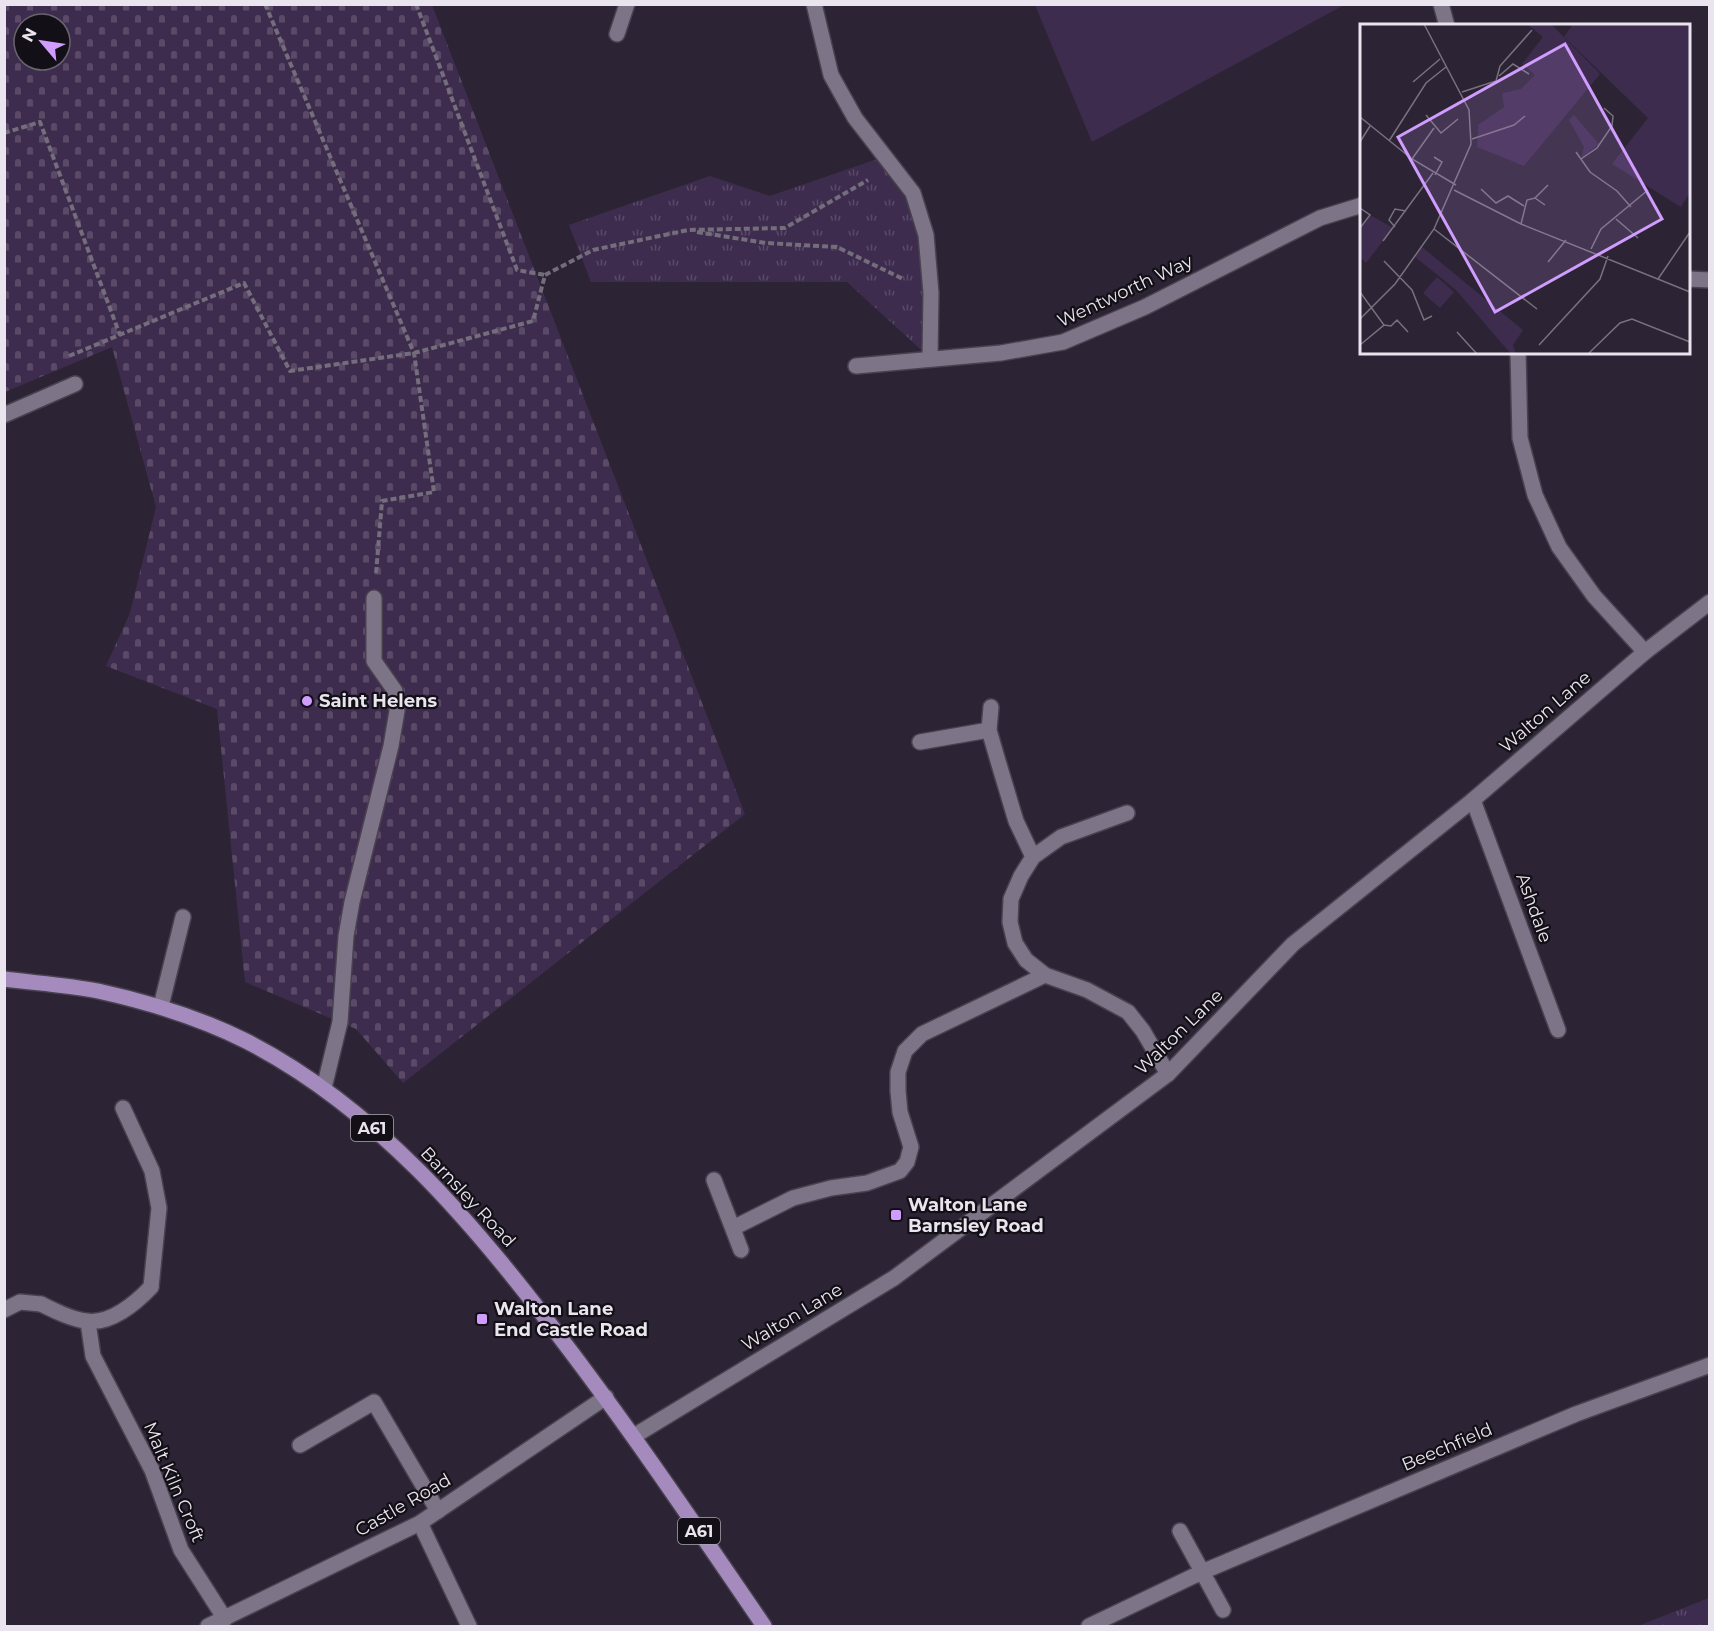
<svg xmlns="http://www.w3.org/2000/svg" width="1714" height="1631" font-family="Montserrat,sans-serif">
<defs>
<pattern id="grass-tufts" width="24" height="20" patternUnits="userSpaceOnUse" patternTransform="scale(1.5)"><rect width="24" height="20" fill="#3e2c4e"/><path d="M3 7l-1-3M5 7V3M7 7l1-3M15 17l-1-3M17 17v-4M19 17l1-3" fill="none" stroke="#5a4a68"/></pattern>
<pattern id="cemetery-stones" width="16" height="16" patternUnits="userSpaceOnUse" patternTransform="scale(1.5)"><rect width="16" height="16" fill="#3e2c4e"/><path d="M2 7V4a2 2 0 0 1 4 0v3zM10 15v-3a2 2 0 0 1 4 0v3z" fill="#5a4a68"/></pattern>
</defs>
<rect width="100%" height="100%" fill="#2c2434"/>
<path fill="url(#grass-tufts)" d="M886,156L926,235L930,358L847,282H591L569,225L710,176L770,196Z
M1709,1598V1626H1637H1638Z"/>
<path fill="url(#cemetery-stones)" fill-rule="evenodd" d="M5,5H432L745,814L403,1083L356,1029L245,982L217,709L106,666L130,613L156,507L112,347L5,392ZM24,24H60V60H24Z"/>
<path fill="#3e2c4e" d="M1035,5H1344L1092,142Z"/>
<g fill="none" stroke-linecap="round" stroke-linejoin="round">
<g stroke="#48414e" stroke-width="18">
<path id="service" d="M4,415L75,384
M161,1006L183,917
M324,1088L340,1022L346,936L352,902L391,746L397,711L395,691L374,661V598
M123,1108L152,1171L159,1208L151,1287
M4,1310L20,1302L41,1304"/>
</g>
<g stroke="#48414e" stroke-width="18">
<path id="minor" d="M814,4L831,75L855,118L913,193L926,235L931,293L930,358
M1441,4L1447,26
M617,34L627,4
M1688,279L1710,280
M1518,352L1520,438L1535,495L1559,547L1594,596L1645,652
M856,366L1001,353L1063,342L1145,307L1320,218L1362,205
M991,707L989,730L998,761L1016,821L1033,857
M920,742L989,730
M1473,800L1558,1030
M1127,813L1061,837L1033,857L1021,876L1011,899L1010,922L1015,943L1026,960L1045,975L1087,990L1128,1012L1143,1031L1168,1074
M714,1180L741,1250
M733,1228L793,1198L831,1188L867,1183L900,1171L907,1162L911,1147L900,1112L898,1091V1072L905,1051L922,1034L1045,975
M41,1304C55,1311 71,1319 86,1321C110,1325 136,1303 151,1287
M88,1322L93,1356L152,1470L181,1550L225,1619
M300,1445L374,1402L438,1511
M420,1523L469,1626
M1180,1531L1223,1610
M1089,1626L1202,1572L1576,1414L1710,1365"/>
</g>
<g stroke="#48414e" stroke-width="18">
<path id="tertiary" d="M634,1436L894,1278L1168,1074L1293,944L1473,800L1645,652L1710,602
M208,1626L420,1523L606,1397"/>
</g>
<g stroke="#48414e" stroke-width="18">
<path id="primary" d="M4,979C35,983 67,985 98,991C148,1002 200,1018 246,1041C375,1107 473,1222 559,1336C631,1430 697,1528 764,1626"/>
</g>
<path stroke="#746d7b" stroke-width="4" stroke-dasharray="6 3" stroke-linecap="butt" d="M265,4L414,353L434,492L382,501L376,574
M416,4L517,270L545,275
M4,133L40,122L120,335
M697,232L766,243L837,247L903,279
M69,356L244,283L290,371L414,353L533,321L545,275L593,250L688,230L785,228L868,180"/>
<use href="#service" stroke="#7d7487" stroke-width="15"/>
<use href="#minor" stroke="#7d7487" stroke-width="15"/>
<use href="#tertiary" stroke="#7d7487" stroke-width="15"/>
<use href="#primary" stroke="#a58abe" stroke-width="15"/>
</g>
<g fill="#d09dff" stroke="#130f16" stroke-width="2">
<circle cx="307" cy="701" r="6"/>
<rect x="890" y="1209" width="12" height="12" rx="3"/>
<rect x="476" y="1313" width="12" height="12" rx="3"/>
</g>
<g text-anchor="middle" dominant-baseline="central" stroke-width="4.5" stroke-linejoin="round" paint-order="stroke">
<g fill="#130f16" stroke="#a9a4ad" stroke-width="1.5">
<rect x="351" y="1115" width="42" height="26" rx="4.5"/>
<rect x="678" y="1518" width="42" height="26" rx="4.5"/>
</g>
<g font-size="16" font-weight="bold" fill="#e9e4ee">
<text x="372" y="1128">A61</text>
<text x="699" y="1531">A61</text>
</g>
<g font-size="18" fill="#e9e4ee" stroke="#130f16">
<text transform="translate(1125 291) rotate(-25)">Wentworth Way</text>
<text transform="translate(1545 712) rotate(-41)">Walton Lane</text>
<text transform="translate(1534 908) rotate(70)">Ashdale</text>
<text transform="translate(1179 1032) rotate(-44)">Walton Lane</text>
<text transform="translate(468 1197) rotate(47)">Barnsley Road</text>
<text transform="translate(792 1317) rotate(-31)">Walton Lane</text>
<text transform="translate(1447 1447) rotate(-23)">Beechfield</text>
<text transform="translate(174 1482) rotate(67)">Malt Kiln Croft</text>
<text transform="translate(403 1505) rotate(-30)">Castle Road</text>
</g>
<g font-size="18" font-weight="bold" fill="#e9e4ee" stroke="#130f16" text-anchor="start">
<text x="319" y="701">Saint Helens</text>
<text x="908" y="1205">Walton Lane<tspan x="908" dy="21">Barnsley Road</tspan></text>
<text x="494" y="1309">Walton Lane<tspan x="494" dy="21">End Castle Road</tspan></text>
</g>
</g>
<g transform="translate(1360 24)">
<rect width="330" height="330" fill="#2c2434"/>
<path d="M214,91L239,120L221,135L224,123L209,96ZM62,223L163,306L153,321L156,330H151L96,266L54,232Z" fill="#3e2c4e"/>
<path d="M167,0H191L240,50L164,142L117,123L118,101L144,83L142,69L161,65L175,51L162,40L183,13Z" fill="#3e2c4e"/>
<path d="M213,0H330V168L321,183L252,140L288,94L204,13ZM77,253L94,268L80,284L63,269Z" fill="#3e2c4e"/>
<path d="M10,191L33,204L6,239L0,233V204Z" fill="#3e2c4e"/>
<path fill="none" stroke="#78717e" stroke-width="1.5" d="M139,52L153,40L169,50M53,58L80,35M102,68L136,57L140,42L172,6M66,91L81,109L98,95M0,93L52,135L96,161M112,115L154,101L165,92M29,117L66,59L86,43M0,118L10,102M216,128L230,148L257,167L271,183M74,133L82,138L75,151M52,135L74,104M221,135L237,124L252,102L253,92L244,84M121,165L136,179L148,172L164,182M94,166L161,200L330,268M175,174L188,161M0,184L10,191L0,204M256,195L278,214M161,200L167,176L175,174L185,181M35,203L29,196L35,185L46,187M74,205L177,285M23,217L73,149M231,225L241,205L288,166M24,237L52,266L64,296L72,292M188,238L206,216M298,255L330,208M0,268L24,301L0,321M0,295L35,260L74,205L111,120L109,86L64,0M24,301L31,302L37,296L48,308M97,308L117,330M179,321L240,255L248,232M228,330L260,299L272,295L330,318"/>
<path fill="#d09dff" fill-opacity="0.15" stroke="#d09dff" stroke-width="3" d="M205,20L302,195L135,288L38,113Z"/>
<rect width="330" height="330" fill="none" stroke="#e9e4ee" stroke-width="3"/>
</g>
<rect width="1714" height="1631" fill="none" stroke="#e9e4ee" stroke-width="12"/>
<g transform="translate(42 42) rotate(299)"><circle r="28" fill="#130f16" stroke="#69646c" stroke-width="1.5"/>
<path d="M0-4.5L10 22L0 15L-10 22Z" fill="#d09dff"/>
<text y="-9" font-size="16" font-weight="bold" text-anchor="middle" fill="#e9e4ee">N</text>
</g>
</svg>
